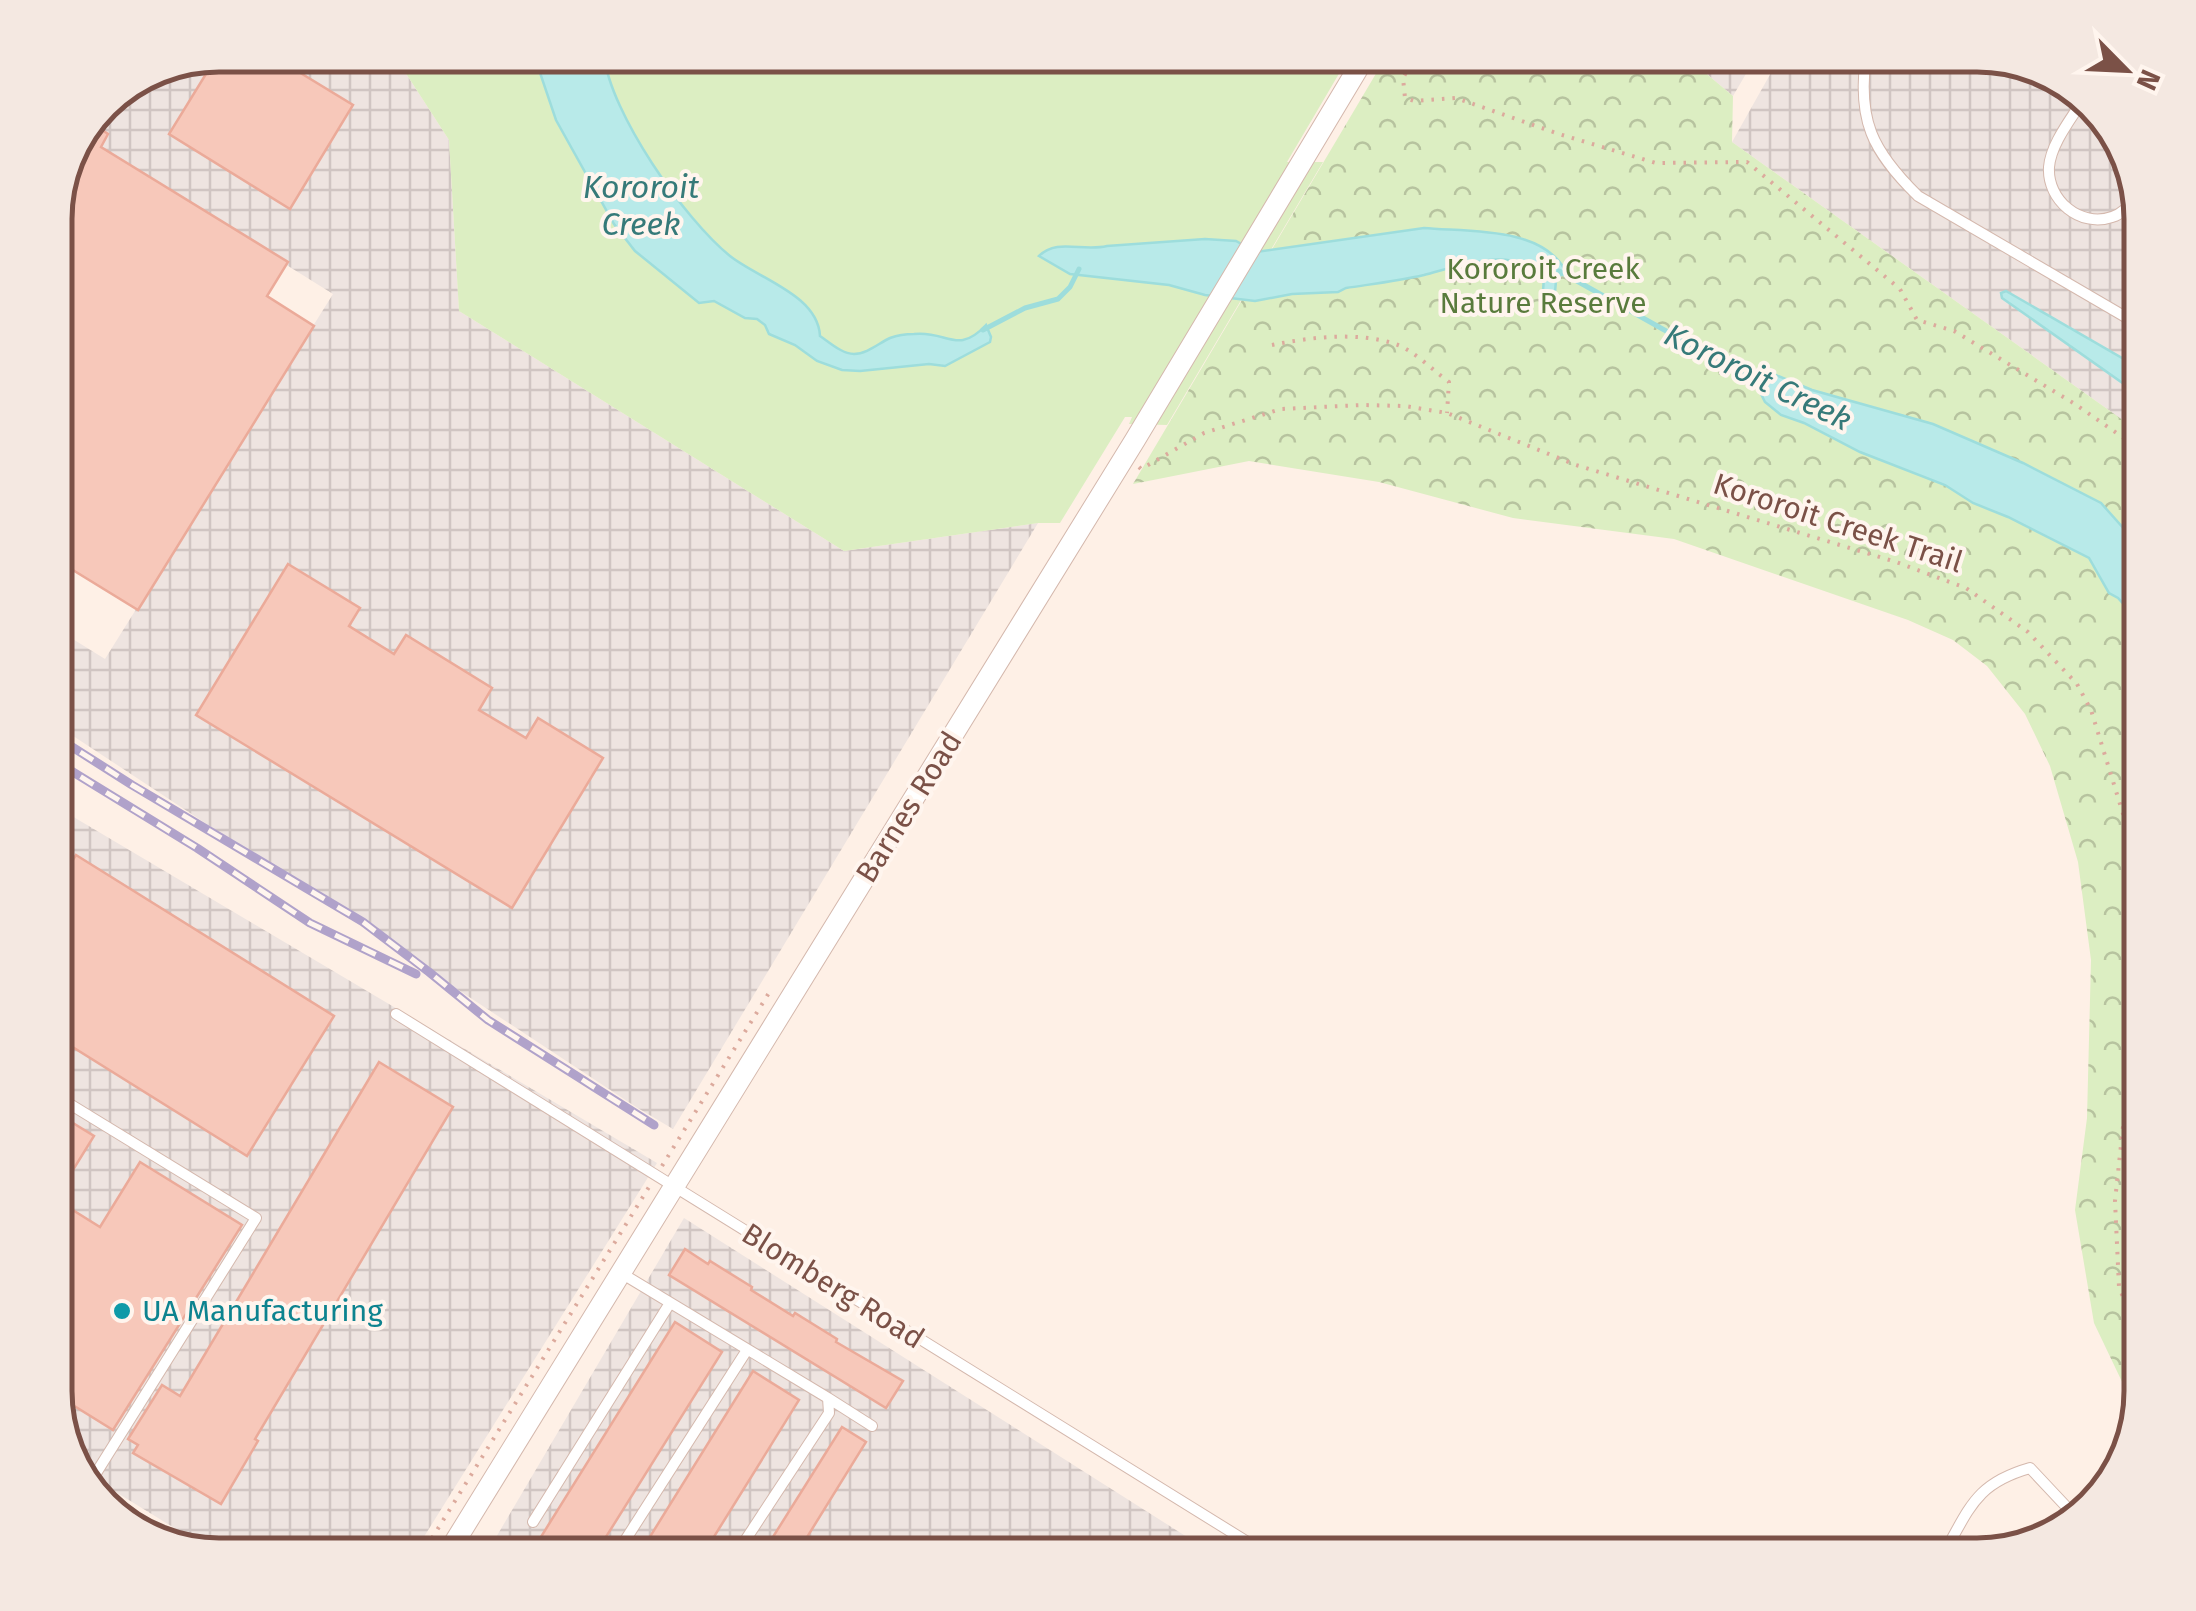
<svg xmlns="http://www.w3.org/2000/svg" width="2196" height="1611" font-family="'Fira Sans',sans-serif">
<defs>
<pattern id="industrial-grid" width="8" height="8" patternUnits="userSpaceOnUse" patternTransform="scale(2.5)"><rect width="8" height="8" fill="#eee4e0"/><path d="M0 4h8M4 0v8" fill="none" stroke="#d0c5c2"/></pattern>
<pattern id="park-crowns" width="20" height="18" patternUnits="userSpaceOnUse" patternTransform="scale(2.5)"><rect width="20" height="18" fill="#dceec2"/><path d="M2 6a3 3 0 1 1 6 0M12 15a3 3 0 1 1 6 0" fill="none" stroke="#b7c39f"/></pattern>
</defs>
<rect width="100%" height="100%" fill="#fef0e6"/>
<path fill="url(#industrial-grid)" d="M219,55H394L449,140L459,311L844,551L1038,523L673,1129L636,1107L55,724V628L105,659L333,294L88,141L110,96Z
M1684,55H1757L1733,96Z
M1781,55H1977L2076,89L2124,146L2141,219V433L1732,142Z
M55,806L657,1163L412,1556H220L75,1467L55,1402Z
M684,1218L1217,1556H485Z"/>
<path fill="#dceec2" d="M394,55H1350L1287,162H1323L1167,425L1129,424L1132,417H1125L1060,523H1038L844,551L459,311L449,140Z"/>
<path fill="url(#park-crowns)" d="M1387,55H1684L1733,96L1732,142L2141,433V1392L2135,1409L2094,1323L2075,1210L2087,1118L2091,960L2078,862L2050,766L2025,714L1987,666L1953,640L1908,620L1674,539L1513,518L1379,482L1249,461L1133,484Z"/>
<path fill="#b8eae9" stroke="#9ddddc" stroke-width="2.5" d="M534,55H604C610,113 685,220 730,256C759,279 818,295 820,336C829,342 842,354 854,354C867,354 879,343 890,338C898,335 906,334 914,334C947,330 957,356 986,325L991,337L990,342L945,366L929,364L860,371L842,370L817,361L795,345L769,334L765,325L757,319L745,318L714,301L699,303L635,251L614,224L556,120Z
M1424,228C1466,232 1541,226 1565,270L1556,281L1554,303L1549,302L1543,291L1544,277C1512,245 1462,265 1424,275C1398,281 1372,284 1346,288L1338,292L1292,294L1255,301L1205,295L1169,285L1070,274L1039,256C1057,238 1082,252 1107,246L1205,239L1236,241L1256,252Z
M2006,291L2141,369V396L2002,298L2001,293Z
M1762,373H1771L1812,390L1933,424L2023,463L2101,503L2141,548V664L2134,627L2126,607L2118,598L2109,593L2089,558L2008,517L1973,503L1945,485L1860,452L1804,423L1781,415L1765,402L1756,384L1757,376Z"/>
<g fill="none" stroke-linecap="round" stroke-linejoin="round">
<path stroke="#9ddddc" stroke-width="5" d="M1559,271L1759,383
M983,330L1025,308L1058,299L1070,287L1079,269"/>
</g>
<path fill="#f7c8ba" stroke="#ebaa99" stroke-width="2.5" d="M271,55L353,105L290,209L169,134L217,56Z
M96,126L108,134L101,147L288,262L267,296L314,326L138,610L55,559V208Z
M288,564L360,608L349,626L394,654L406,635L492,688L479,710L526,738L538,718L603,758L512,908L196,715Z
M76,855L334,1016L247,1156L55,1036V888Z
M379,1062L453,1107L255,1439L258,1441L221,1504L133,1453L138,1445L128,1439L162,1385L180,1396Z
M55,1112L94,1136L55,1199Z
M140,1162L242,1225L113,1430L55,1394V1199L100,1227Z
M685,1249L708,1264L710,1261L752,1287L751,1290L793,1316L795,1313L837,1339L836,1342L903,1381L886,1408L669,1275Z
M675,1322L722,1352L594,1556H565L539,1540Z
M753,1371L799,1400L702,1556H638Z
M842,1427L866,1442L804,1542L826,1556H761Z"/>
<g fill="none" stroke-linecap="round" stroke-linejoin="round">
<g stroke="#d4b8ad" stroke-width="12">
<path id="service" d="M1866,55C1857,120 1872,151 1918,196L2141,326
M2084,98C2072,118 2051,143 2049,167C2047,200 2080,228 2112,217C2122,214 2129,206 2136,198
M396,1014L1270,1556
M55,1095L256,1218L88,1486
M621,1273L828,1398L829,1413L735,1556
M828,1398L872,1426
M533,1522L670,1303
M615,1556L747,1350
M1942,1556C1970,1509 1974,1484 2030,1468L2076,1517"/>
</g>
<g stroke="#d4b8ad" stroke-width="22">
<path id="minor" d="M446,1556L1135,440L1366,55"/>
</g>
<path stroke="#dcaa9d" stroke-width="4" stroke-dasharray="2.5 8" stroke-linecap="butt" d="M1416,55L1403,78L1405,98L1414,101L1456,98L1559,134L1656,163L1747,162L1900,289L1917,320L1954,331L2075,404L2141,450
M1272,345C1312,337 1359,331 1398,345C1414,351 1435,372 1449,382L1447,413
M1139,467L1141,469L1204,433L1281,409L1362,405L1405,406L1447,413L1576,465L1896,562L1966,588L2028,632L2077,684L2091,710L2124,817L2132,882L2128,1080L2115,1201L2119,1287L2141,1342
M662,1166L772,988
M421,1556L649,1187"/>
<use href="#service" stroke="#fff" stroke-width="10"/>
<use href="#minor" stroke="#fff" stroke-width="20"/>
<g stroke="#b0a2ca" stroke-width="9">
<path id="rail" d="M55,736L132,785L363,922L429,972L488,1020L654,1125
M55,761L197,848L310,923L416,974"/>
</g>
<use href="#rail" stroke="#fff5ee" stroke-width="5" stroke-dasharray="15" stroke-linecap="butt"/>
</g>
<circle fill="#0f9aa8" stroke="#fff5ee" stroke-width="4" cx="122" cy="1311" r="10"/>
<g text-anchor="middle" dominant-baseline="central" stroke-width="8" stroke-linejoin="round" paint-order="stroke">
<g font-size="30" fill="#597b3c" stroke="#fff5ee">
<text x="1543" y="269">Kororoit Creek<tspan x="1543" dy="34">Nature Reserve</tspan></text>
</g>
<g font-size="30" fill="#7b5147" stroke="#fff5ee">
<text transform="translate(1838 523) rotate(18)">Kororoit Creek Trail</text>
<text transform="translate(909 807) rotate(-58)">Barnes Road</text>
<text transform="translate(833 1286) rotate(32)">Blomberg Road</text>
</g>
<g font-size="30" fill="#0d838f" stroke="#fff5ee" text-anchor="start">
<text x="142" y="1311">UA Manufacturing</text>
</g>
<g font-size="32" font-style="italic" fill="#367a79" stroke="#fff5ee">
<text x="641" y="187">Kororoit<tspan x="641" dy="37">Creek</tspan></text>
<text transform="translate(1758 377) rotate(26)">Kororoit Creek</text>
</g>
</g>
<path d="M0 0H2196V1611H0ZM219 72H1977A147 147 0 0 1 2124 219V1391A147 147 0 0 1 1977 1538H219A147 147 0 0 1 72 1391V219A147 147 0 0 1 219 72Z" fill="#f4e8e1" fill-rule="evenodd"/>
<path fill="none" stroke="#7b5147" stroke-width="5" d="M219 72H1977A147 147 0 0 1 2124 219V1391A147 147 0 0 1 1977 1538H219A147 147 0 0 1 72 1391V219A147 147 0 0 1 219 72Z"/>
<g transform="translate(2126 70) rotate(114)" stroke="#fff5ee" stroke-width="8" paint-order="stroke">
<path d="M0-8L18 38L0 25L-18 38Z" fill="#7b5147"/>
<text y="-15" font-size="28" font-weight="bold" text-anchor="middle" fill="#7b5147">N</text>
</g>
</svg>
